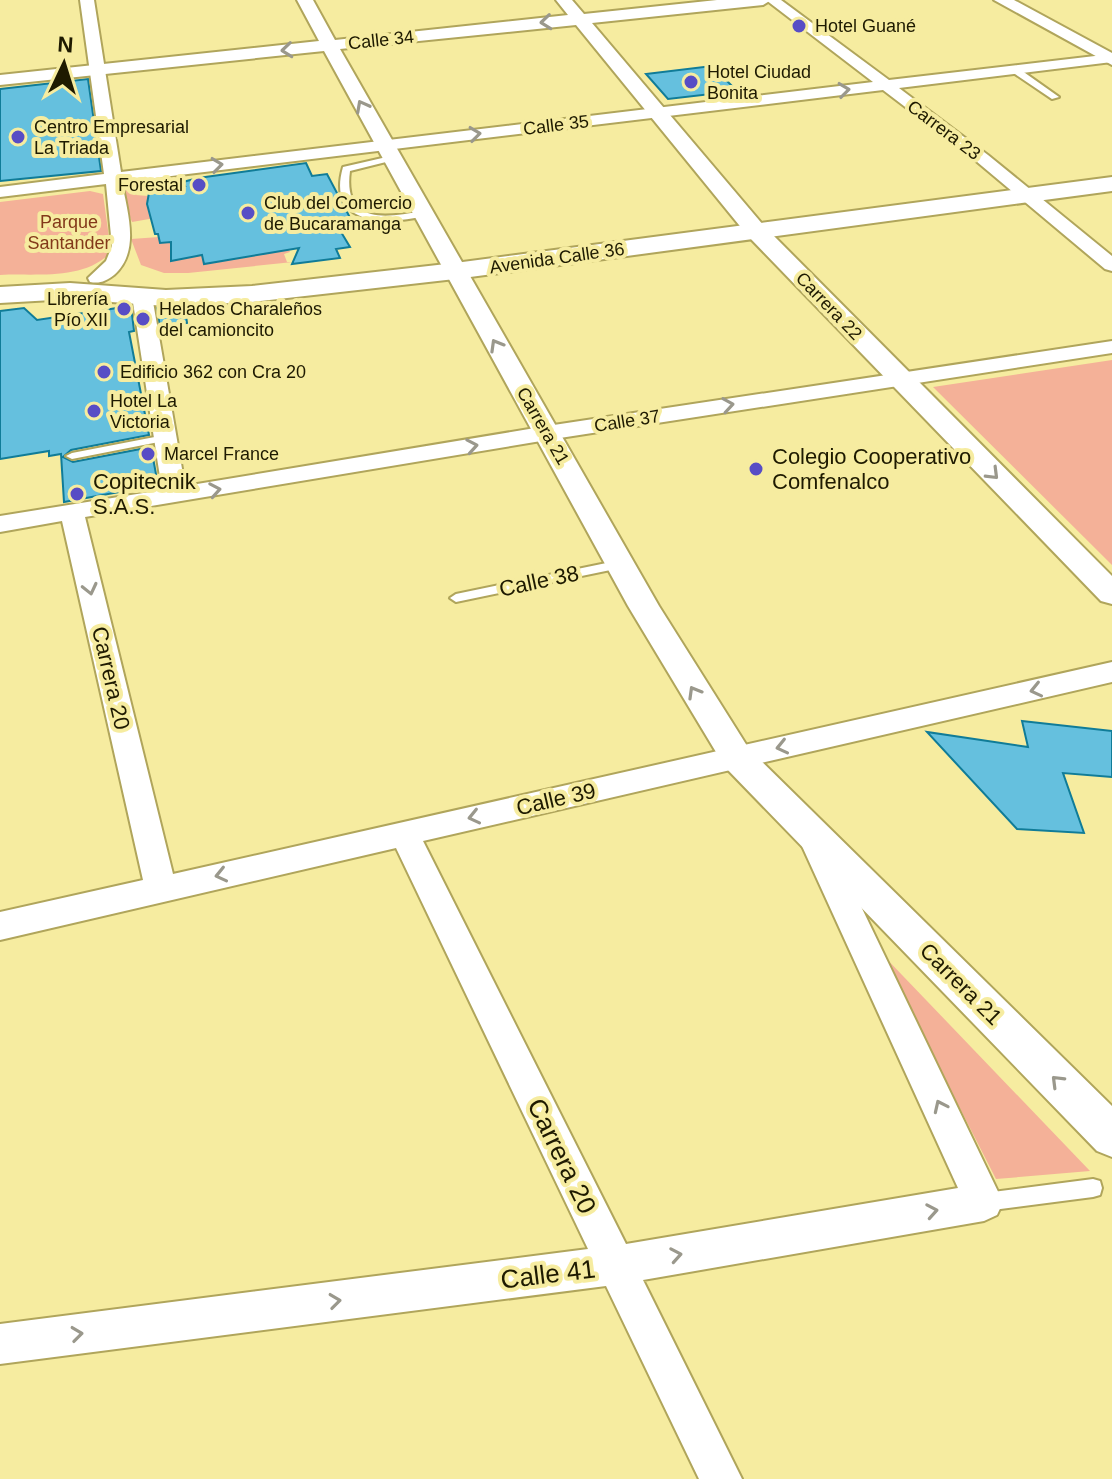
<svg xmlns="http://www.w3.org/2000/svg" width="1112" height="1479" font-family="Arial,sans-serif">
<rect width="100%" height="100%" fill="#f6eca0"/>
<path fill="#f4b198" d="M183,176L187,192L164,186L146,187L136,195L148,196L147,205L168,206L155,218L132,222L118,188L143,178Z
M90,191L103,194L111,252C84,281 36,273 0,275V202Z
M159,237L160,243L171,242L202,255L204,264L289,250L290,252L284,254L287,262H293L188,273H164L141,265L131,239Z
M1112,360V565L933,387Z
M880,952L1090,1171L996,1179Z"/>
<path fill="#65c0de" stroke="#107c98" stroke-width="2" d="M712,66L737,91L668,99L646,74Z
M88,79L101,171L0,181V89Z
M306,163L312,176L327,174L356,229L341,232L350,247L336,249L340,258L292,264L299,248L204,264L202,255L171,261V242L160,243L158,234H155L147,204L150,187L185,186L183,182L198,178Z
M131,306L134,331L129,332L149,435L71,450L63,457L73,462L151,447L158,485L64,502L61,454L49,456V451L0,459V311L24,308L37,320Z
M157,308H185L187,323L160,327Z
M1022,721L1112,731V777L1063,773L1084,833L1017,829L927,732L1028,747Z"/>
<g fill="none" stroke-linecap="round" stroke-linejoin="round">
<g stroke="#b0a55b" stroke-width="4">
<path id="service" d="M1012,68H1018L1059,97L1052,99L1012,72Z
M391,156H394V160L350,171C343,223 383,219 422,211L425,212V216C386,225 326,226 343,167Z
M165,435L169,436V440L72,459L66,456L72,453Z
M621,560L627,564L625,567L456,602L450,598L456,594Z
M1093,1179L1100,1181L1102,1188L1100,1195L1093,1197L985,1211L978,1209L976,1202L978,1195L985,1193Z"/>
</g>
<g stroke="#b0a55b" stroke-width="4">
<path id="minor" d="M80,0H94L121,172L873,82L766,0H781L889,80L1112,54V62L899,88L988,155L1112,256V271L1105,269L976,161L883,90L122,182C127,212 141,251 114,275C106,281 100,284 90,282L88,278L106,261L112,246L106,184L0,197V187L104,174Z
M142,290L152,296L185,486L547,426L1112,341V353L547,440L85,517L173,874L1112,662V682L423,841L626,1244L958,1188L802,846L806,837L817,834L828,837L832,846L1003,1202L997,1215L984,1221L643,1280L742,1479H699L606,1286L0,1364V1324L588,1249L396,848L0,940V912L143,880L62,521L0,532V516L162,490L132,296Z"/>
</g>
<g stroke="#b0a55b" stroke-width="4">
<path id="tertiary" d="M297,0H313L335,40L568,15L556,0H572L584,14L717,0H771L763,5L592,23L764,226L1112,576V604L1101,601L748,236L576,25L340,49L659,606L749,749L1112,1106V1157L1097,1151L725,767L628,606L324,51L0,85V75L319,41Z
M994,0H1014L1112,53V65Z"/>
</g>
<g stroke="#b0a55b" stroke-width="4">
<path id="secondary" d="M1112,177V191L455,279L252,302L166,306L70,299L0,303V287L70,283L166,290L252,286L455,263Z"/>
</g>
<use href="#service" fill="#fff" fill-rule="evenodd"/>
<use href="#minor" fill="#fff" fill-rule="evenodd"/>
<use href="#tertiary" fill="#fff" fill-rule="evenodd"/>
<use href="#secondary" fill="#fff" fill-rule="evenodd"/>
</g>
<defs><path id="oneway-chevron" d="M-2-3.5L2.5 0L-2 3.5" fill="none" stroke-width="1.6" stroke-linecap="round" stroke-linejoin="round" transform="scale(2)"/></defs>
<g stroke="#9a988c">
<use href="#oneway-chevron" transform="translate(546 22) rotate(174)"/>
<use href="#oneway-chevron" transform="translate(287 50) rotate(174)"/>
<use href="#oneway-chevron" transform="translate(844 90) rotate(-7)"/>
<use href="#oneway-chevron" transform="translate(362 106) rotate(-118)"/>
<use href="#oneway-chevron" transform="translate(475 134) rotate(-7)"/>
<use href="#oneway-chevron" transform="translate(217 165) rotate(-7)"/>
<use href="#oneway-chevron" transform="translate(496 345) rotate(-120)"/>
<use href="#oneway-chevron" transform="translate(728 405) rotate(-9)"/>
<use href="#oneway-chevron" transform="translate(472 446) rotate(-10)"/>
<use href="#oneway-chevron" transform="translate(993 474) rotate(45)"/>
<use href="#oneway-chevron" transform="translate(215 490) rotate(-10)"/>
<use href="#oneway-chevron" transform="translate(90 589) rotate(77)"/>
<use href="#oneway-chevron" transform="translate(1036 690) rotate(167)"/>
<use href="#oneway-chevron" transform="translate(694 692) rotate(-120)"/>
<use href="#oneway-chevron" transform="translate(782 747) rotate(167)"/>
<use href="#oneway-chevron" transform="translate(474 817) rotate(167)"/>
<use href="#oneway-chevron" transform="translate(221 875) rotate(167)"/>
<use href="#oneway-chevron" transform="translate(1057 1081) rotate(-135)"/>
<use href="#oneway-chevron" transform="translate(940 1106) rotate(-115)"/>
<use href="#oneway-chevron" transform="translate(932 1211) rotate(-10)"/>
<use href="#oneway-chevron" transform="translate(676 1255) rotate(-10)"/>
<use href="#oneway-chevron" transform="translate(335 1301) rotate(-7)"/>
<use href="#oneway-chevron" transform="translate(77 1334) rotate(-7)"/>
</g>
<g fill="#574dc5" stroke="#f6eca0" stroke-width="3">
<circle cx="799" cy="26" r="8"/>
<circle cx="691" cy="82" r="8"/>
<circle cx="18" cy="137" r="8"/>
<circle cx="199" cy="185" r="8"/>
<circle cx="248" cy="213" r="8"/>
<circle cx="124" cy="309" r="8"/>
<circle cx="143" cy="319" r="8"/>
<circle cx="104" cy="372" r="8"/>
<circle cx="94" cy="411" r="8"/>
<circle cx="148" cy="454" r="8"/>
<circle cx="756" cy="469" r="8"/>
<circle cx="77" cy="494" r="8"/>
</g>
<g text-anchor="middle" dominant-baseline="central" stroke-width="8" stroke-linejoin="round" paint-order="stroke">
<g font-size="18" fill="#1e1a00" stroke="#f6eca0" text-anchor="start">
<text x="815" y="26">Hotel Guané</text>
<text x="707" y="72">Hotel Ciudad<tspan x="707" dy="21">Bonita</tspan></text>
<text x="34" y="127">Centro Empresarial<tspan x="34" dy="21">La Triada</tspan></text>
<text x="183" y="185" text-anchor="end">Forestal</text>
<text x="264" y="203">Club del Comercio<tspan x="264" dy="21">de Bucaramanga</tspan></text>
<text x="108" y="299" text-anchor="end">Librería<tspan x="108" dy="21">Pío XII</tspan></text>
<text x="159" y="309">Helados Charaleños<tspan x="159" dy="21">del camioncito</tspan></text>
<text x="120" y="372">Edificio 362 con Cra 20</text>
<text x="110" y="401">Hotel La<tspan x="110" dy="21">Victoria</tspan></text>
<text x="164" y="454">Marcel France</text>
</g>
<g font-size="18" fill="#1e1a00" stroke="#f6eca0">
<text transform="translate(381 40) rotate(-6)">Calle 34</text>
<text transform="translate(556 125) rotate(-7)">Calle 35</text>
<text transform="translate(944 130) rotate(37)">Carrera 23</text>
<text transform="translate(557 258) rotate(-8)">Avenida Calle 36</text>
<text transform="translate(829 306) rotate(46)">Carrera 22</text>
<text transform="translate(627 421) rotate(-9)">Calle 37</text>
<text transform="translate(543 426) rotate(60)">Carrera 21</text>
</g>
<g font-size="18" fill="#83391a" stroke="#f6eca0">
<text x="69" y="222">Parque<tspan x="69" dy="21">Santander</tspan></text>
</g>
<g font-size="22" fill="#1e1a00" stroke="#f6eca0" text-anchor="start">
<text x="772" y="456">Colegio Cooperativo<tspan x="772" dy="25">Comfenalco</tspan></text>
<text x="93" y="481">Copitecnik<tspan x="93" dy="25">S.A.S.</tspan></text>
</g>
<g font-size="22" fill="#1e1a00" stroke="#f6eca0">
<text transform="translate(539 581) rotate(-12)">Calle 38</text>
<text transform="translate(111 678) rotate(77)">Carrera 20</text>
<text transform="translate(556 799) rotate(-13)">Calle 39</text>
<text transform="translate(961 984) rotate(45)">Carrera 21</text>
</g>
<g font-size="26" fill="#1e1a00" stroke="#f6eca0">
<text transform="translate(562 1156) rotate(64)">Carrera 20</text>
<text transform="translate(548 1274) rotate(-7)">Calle 41</text>
</g>
</g>
<g transform="translate(64 64) rotate(4)" stroke="#f6eca0" stroke-width="6" paint-order="stroke">
<path d="M0-6L14 30L0 20L-14 30Z" fill="#1e1a00"/>
<text y="-12" font-size="22" font-weight="bold" text-anchor="middle" fill="#1e1a00">N</text>
</g>
</svg>
